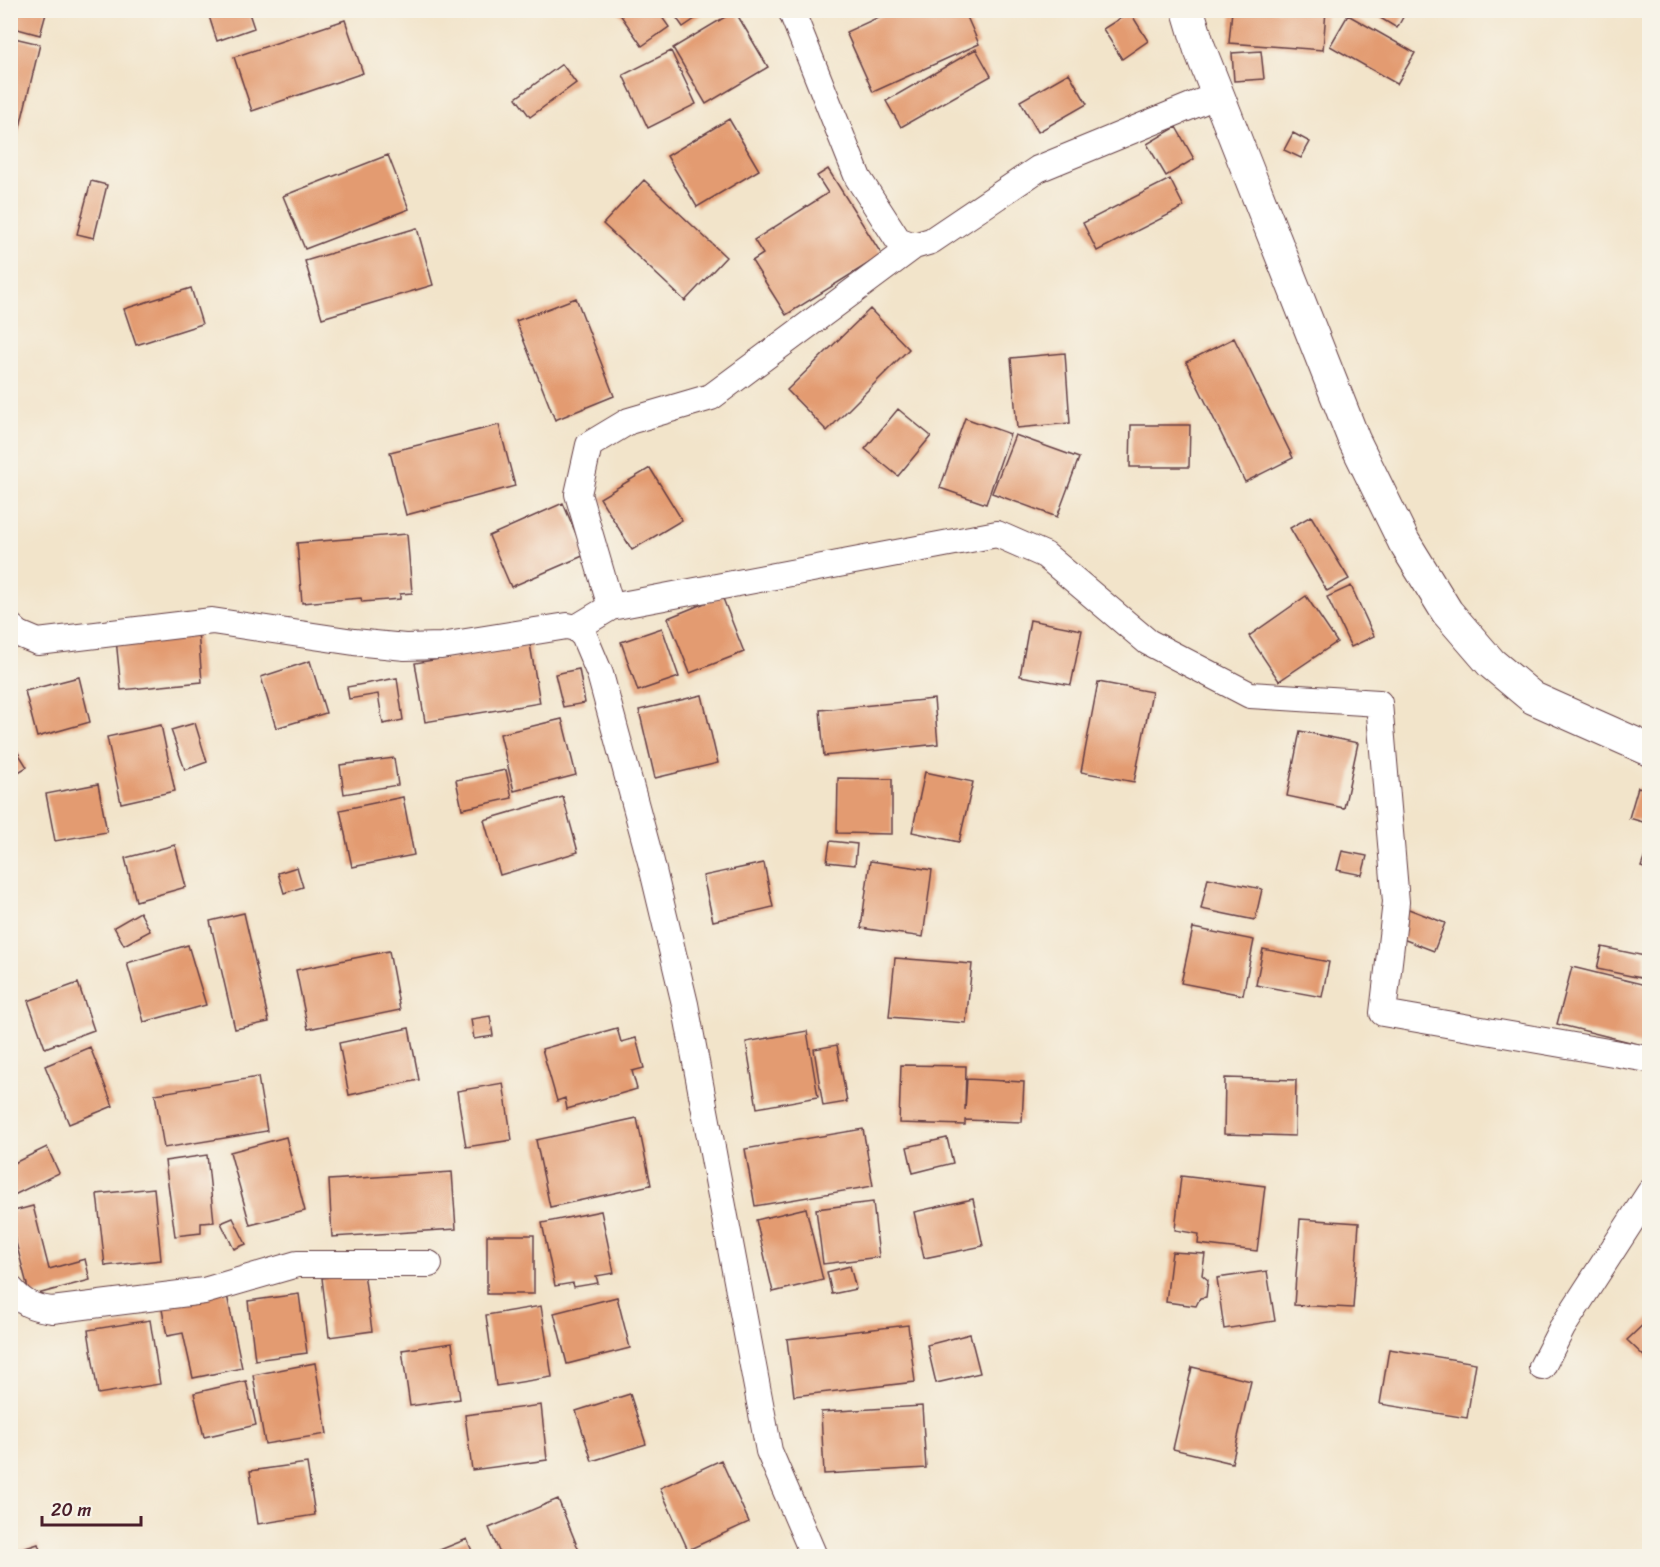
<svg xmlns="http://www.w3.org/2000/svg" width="1660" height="1567" font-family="Sriracha,sans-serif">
<rect width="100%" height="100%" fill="#f7f3e8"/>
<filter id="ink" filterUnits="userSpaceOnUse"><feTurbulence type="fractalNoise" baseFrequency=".0167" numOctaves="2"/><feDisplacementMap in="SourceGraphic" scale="12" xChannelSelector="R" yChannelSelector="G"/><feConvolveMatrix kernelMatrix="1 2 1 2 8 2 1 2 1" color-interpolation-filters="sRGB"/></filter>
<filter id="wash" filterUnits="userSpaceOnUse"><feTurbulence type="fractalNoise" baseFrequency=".008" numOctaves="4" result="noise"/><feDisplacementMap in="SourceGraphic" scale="24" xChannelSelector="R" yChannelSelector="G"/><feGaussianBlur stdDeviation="1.35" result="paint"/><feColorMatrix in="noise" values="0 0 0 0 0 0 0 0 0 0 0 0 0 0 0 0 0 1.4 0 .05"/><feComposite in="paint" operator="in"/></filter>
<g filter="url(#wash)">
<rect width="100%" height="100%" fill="#f2e4ca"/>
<g id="blocks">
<path fill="#e39b71" d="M10,10H47L40,35L10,27Z
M207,10H248L254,28L217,41Z
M617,10H657L669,27L642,46Z
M671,10H708L683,27Z
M894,10H964L979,44L873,92L846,32Z
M1232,10H1326L1323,50L1229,43Z
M1367,10H1407L1397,28Z
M735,11L768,67L706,104L673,48Z
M1130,12L1148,41L1122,59L1103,29Z
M1348,15L1415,53L1397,84L1330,46Z
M345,20L363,73L252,111L234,57Z
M10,37L40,44L11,164H10Z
M976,49L991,76L901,127L886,101Z
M671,51L696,104L648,128L623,75Z
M1261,51L1264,79L1234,81L1232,53Z
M562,64L576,83L530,117L516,98Z
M1069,73L1087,104L1038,132L1020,101Z
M729,119L759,170L697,207L667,156Z
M1176,127L1194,159L1166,176L1147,144Z
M1293,133L1310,142L1301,158L1284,150Z
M388,155L409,209L305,249L283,196Z
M828,169L882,255L786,315L752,261L763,254L754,240L828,193L817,176Z
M1170,179L1184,207L1097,251L1083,223Z
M644,180L726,257L685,301L603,224Z
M91,181L107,185L94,238L77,234Z
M417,228L433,285L322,318L305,261Z
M191,288L202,324L136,345L124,309Z
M576,298L614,396L555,420L516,321Z
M870,309L909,349L827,431L787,390Z
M1234,338L1293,458L1245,482L1186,362Z
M1065,353L1070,423L1017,428L1011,358Z
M898,409L931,436L898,476L865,449Z
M965,418L1010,434L986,504L940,488Z
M499,425L515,486L406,515L390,452Z
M1131,425H1190L1189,467H1130Z
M1015,435L1079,458L1057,517L992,493Z
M650,468L682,520L632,550L600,498Z
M563,503L585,555L511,587L489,536Z
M1311,516L1349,579L1327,591L1290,528Z
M407,534L412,593L400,594V599L362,602L361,598L302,603L297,543Z
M1351,586L1374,636L1351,647L1327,597Z
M722,596L744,652L690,673L668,618Z
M1306,596L1337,642L1279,681L1249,636Z
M1030,620L1082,630L1071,685L1020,676Z
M662,628L679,677L638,691L621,642Z
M198,631L202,682L121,690L116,639Z
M530,644L540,703L425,722L415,663Z
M310,661L326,713L276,728L261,677Z
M579,669L585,703L563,707L555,674Z
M79,677L90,722L37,737L25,691Z
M397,678L403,720L383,724L378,694L349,699L347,687Z
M1098,682L1152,692L1134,782L1081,772Z
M702,695L718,763L655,778L639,710Z
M934,699L938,744L824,756L820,710Z
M562,719L576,775L514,791L500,734Z
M195,723L207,762L185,770L171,730Z
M161,725L175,791L121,803L107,737Z
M1300,731L1358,743L1344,808L1287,796Z
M10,740L27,767L10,777Z
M394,758L398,785L344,794L340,765Z
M506,770L512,798L462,809L456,780Z
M925,772L973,782L959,842L912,832Z
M838,778L892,779V834L837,833Z
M98,784L107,832L55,841L46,794Z
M1638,787L1650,790V824L1629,818Z
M403,797L414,855L352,867L340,810Z
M563,797L578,852L500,875L484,820Z
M830,841L857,844L855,865L827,862Z
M1650,842V870L1641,867Z
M175,845L186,887L136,901L125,858Z
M1342,851L1367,856L1362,875L1337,870Z
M870,861L932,870L923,937L861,928Z
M764,863L773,907L713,921L703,876Z
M297,867L303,887L284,893L278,873Z
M1208,878L1262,889L1255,920L1201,909Z
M1406,908L1445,923L1434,951L1395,936Z
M140,912L150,931L124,945L114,927Z
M244,913L269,1022L235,1029L210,921Z
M1193,928L1254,940L1243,995L1181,983Z
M188,945L206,1005L144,1022L127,963Z
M1602,947L1645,956L1641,978L1597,969Z
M1263,949L1329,962L1322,997L1256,985Z
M389,951L400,1010L308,1029L296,970Z
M895,958L972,964L966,1023L889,1017Z
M1572,967L1650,986V1047L1557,1024Z
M78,983L94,1030L45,1048L28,1001Z
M490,1016L493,1036L474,1039L471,1019Z
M409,1028L419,1080L349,1095L339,1043Z
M617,1028L621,1042L636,1038L644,1068L632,1071L637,1089L567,1109L565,1098L557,1101L542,1049Z
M807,1031L818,1097L757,1108L746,1042Z
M837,1045L847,1102L823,1106L814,1049Z
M90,1047L113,1106L69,1124L45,1066Z
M901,1065L966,1066L965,1110L967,1079L1024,1082L1022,1122L965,1120V1125L899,1123Z
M258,1077L267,1131L164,1148L155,1094Z
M1225,1078L1296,1080L1295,1136L1224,1134Z
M503,1083L512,1140L466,1147L457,1091Z
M637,1118L651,1185L550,1207L536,1140Z
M863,1129L873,1186L755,1206L745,1149Z
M286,1137L305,1211L250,1225L230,1152Z
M947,1138L953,1163L913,1173L907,1147Z
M47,1147L59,1173L10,1197V1165Z
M207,1155L214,1222L201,1223V1233L175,1236L165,1161Z
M452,1172L456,1229L332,1237L329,1180Z
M1181,1176L1265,1186L1257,1251L1198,1244L1199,1234L1175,1230Z
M154,1188L161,1260L105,1266L97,1194Z
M973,1199L983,1246L924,1258L914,1212Z
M873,1202L879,1257L823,1264L816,1209Z
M33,1206L49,1269L85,1259L90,1280L30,1296L10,1220V1212Z
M806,1208L823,1280L773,1292L756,1220Z
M601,1211L614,1273L596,1276L598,1283L574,1287L573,1283L555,1286L542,1223Z
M233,1218L246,1244L234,1249L221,1223Z
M1300,1219L1359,1223L1353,1308L1294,1305Z
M487,1235H534V1294H487Z
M1172,1252L1205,1254L1202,1275L1208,1280L1206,1297L1200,1298L1196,1306L1166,1302Z
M850,1266L856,1289L832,1294L827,1272Z
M1267,1271L1275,1321L1224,1329L1217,1278Z
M364,1273L372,1331L329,1337L322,1278Z
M226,1290L242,1368L193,1378L183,1333L167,1336L161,1304Z
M299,1294L307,1353L255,1360L248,1301Z
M617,1297L630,1348L567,1364L554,1313Z
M541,1306L552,1377L496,1386L486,1315Z
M1650,1318V1362L1627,1340Z
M150,1320L160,1384L98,1394L88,1330Z
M908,1325L915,1382L794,1396L787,1339Z
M970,1334L980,1373L936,1383L927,1345Z
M452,1343L460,1399L410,1406L402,1350Z
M1389,1349L1476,1363L1467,1418L1380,1404Z
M315,1363L327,1434L265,1444L253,1375Z
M1192,1367L1251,1381L1232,1463L1173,1449Z
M246,1381L256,1425L204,1437L194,1393Z
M630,1394L646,1444L592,1461L576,1411Z
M541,1405L547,1460L472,1470L465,1415Z
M922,1406L926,1468L824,1474L821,1412Z
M721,1460L749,1522L688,1550L660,1488Z
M307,1463L315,1515L258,1524L250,1471Z
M558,1499L580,1553L571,1556H501L489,1528Z
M467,1539L474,1556H425Z
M38,1544L42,1556H10V1553Z"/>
</g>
</g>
<g filter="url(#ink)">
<use href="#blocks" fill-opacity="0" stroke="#633d43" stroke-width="1.5"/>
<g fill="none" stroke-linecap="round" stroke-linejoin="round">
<g stroke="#633d43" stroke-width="28">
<path id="minor" d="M791,10L858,178L898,240L914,246L931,241L1038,169L1218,95
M611,607L578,494L589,445L629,421L711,397L914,246
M10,626L19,634L38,642L212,621L354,642L405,647L441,646L567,626L576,628L584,636L600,674L651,862L685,1004L769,1451L814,1556
M576,628L611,607L997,534L1045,555L1148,642L1250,695L1379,703L1396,902L1383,1013L1648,1059
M10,1288C24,1304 31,1307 52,1310L204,1291L297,1264H429
M1542,1367L1562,1328L1650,1192"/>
</g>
<g stroke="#633d43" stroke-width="34">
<path id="tertiary" d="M1188,10L1199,47L1218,95L1354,440L1404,542L1447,612L1491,663L1533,698L1650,750"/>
</g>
<use href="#minor" stroke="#fff" stroke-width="26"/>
<use href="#tertiary" stroke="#fff" stroke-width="32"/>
</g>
</g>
<rect width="1660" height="1567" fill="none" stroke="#f7f3e8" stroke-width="36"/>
<path d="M42 1516v9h99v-9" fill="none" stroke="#4a1f2b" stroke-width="3"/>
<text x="51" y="1516" font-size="18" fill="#4a1f2b" stroke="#f7f3e8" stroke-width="4.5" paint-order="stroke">20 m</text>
</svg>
